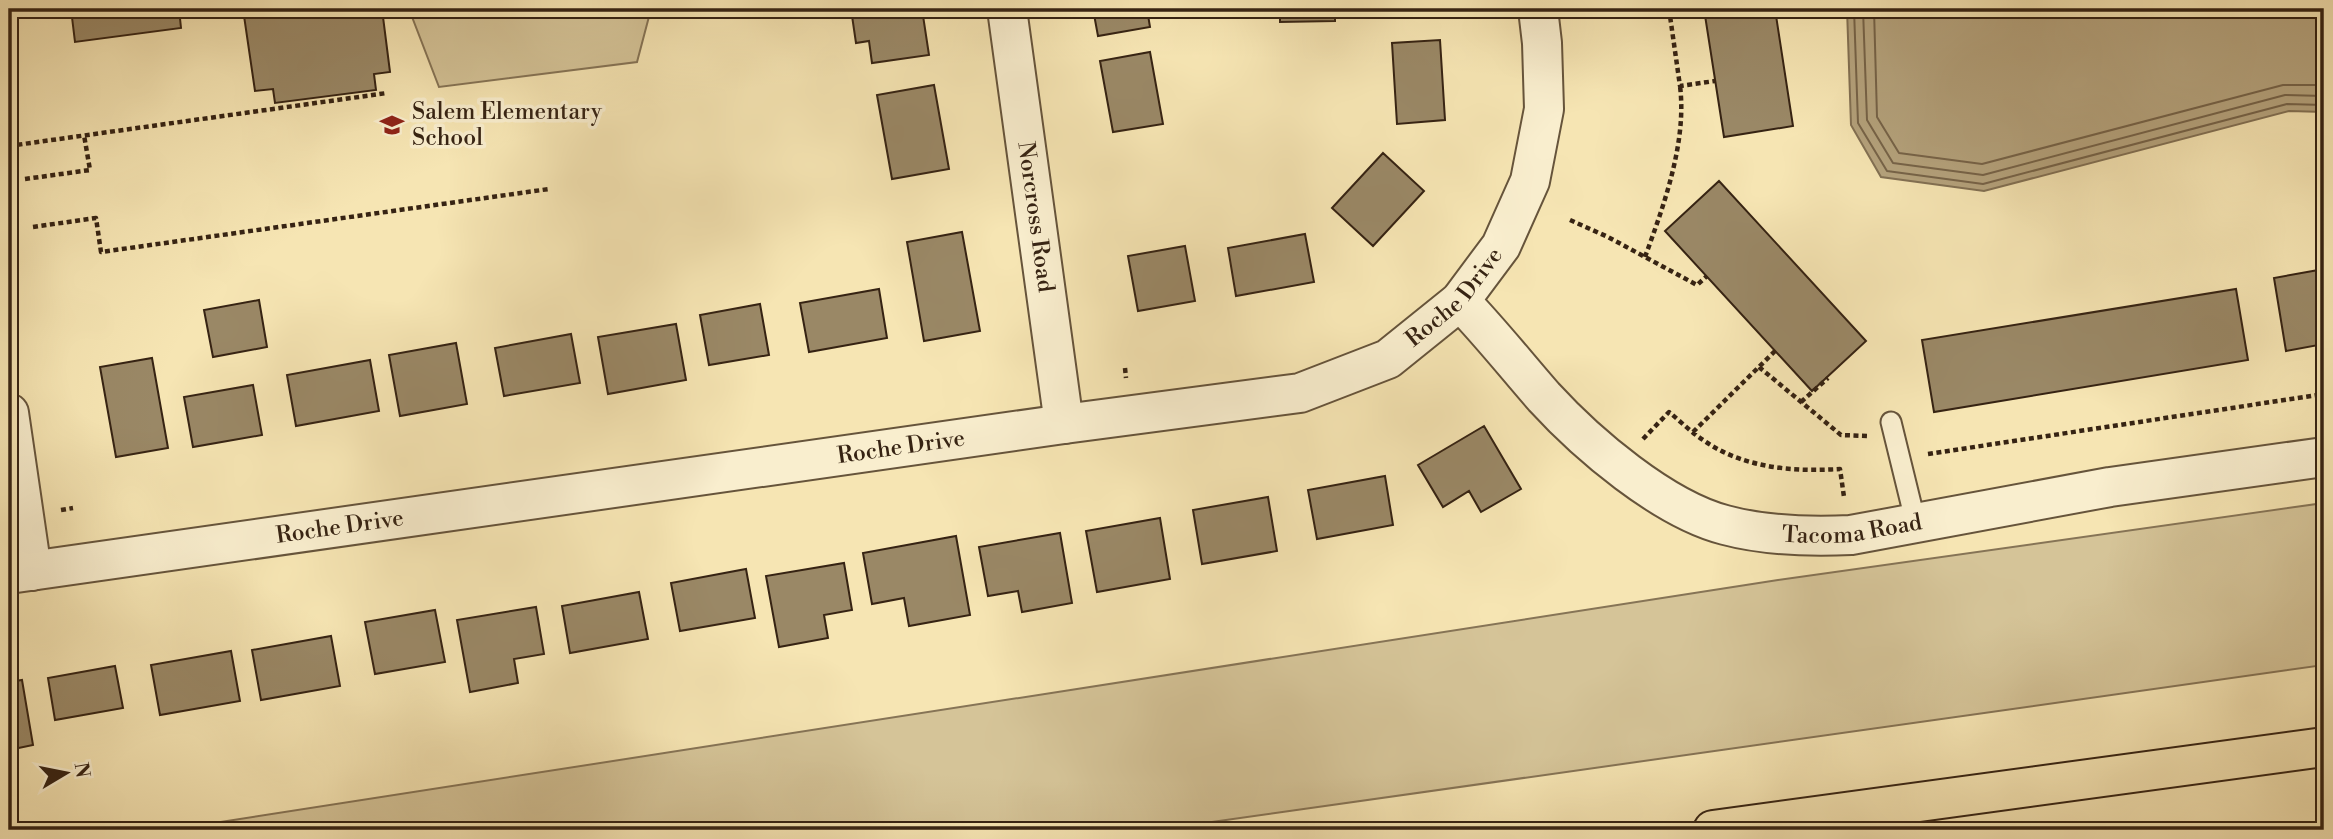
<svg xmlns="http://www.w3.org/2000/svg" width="2333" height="839" font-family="'Libre Bodoni',serif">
<rect width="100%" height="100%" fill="#f6e5b3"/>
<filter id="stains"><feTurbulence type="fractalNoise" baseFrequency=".00286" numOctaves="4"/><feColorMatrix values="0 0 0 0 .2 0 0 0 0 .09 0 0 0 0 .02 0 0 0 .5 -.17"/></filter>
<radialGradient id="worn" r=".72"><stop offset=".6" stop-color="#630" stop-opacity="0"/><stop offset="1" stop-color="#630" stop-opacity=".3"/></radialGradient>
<path fill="#d5c498" stroke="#867456" stroke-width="2" d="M409,9H651L637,62L439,87Z
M2324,503V665L1155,830H169L1778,580Z"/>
<path fill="#b5a37d" stroke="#827053" stroke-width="2" d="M1847,9H2324V112L2289,111L1984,191L1881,177L1851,125Z"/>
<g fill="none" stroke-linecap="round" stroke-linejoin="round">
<path stroke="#766348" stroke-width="2" d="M1854,9L1858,123L1887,171L1983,184L2287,104L2324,105
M1863,9L1867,120L1893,163L1983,175L2285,95L2324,96
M1874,9L1877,117L1899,153L1982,164L2283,85H2324"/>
</g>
<path fill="#9a8866" stroke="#362313" stroke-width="2" d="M71,9H179L181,28L75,42Z
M243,9H382L390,72L374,74L376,90L275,103L273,89L255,91Z
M851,9H922L929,55L872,63L869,41L856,43Z
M1093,9H1147L1150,27L1098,36Z
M1280,9H1335V21L1280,22Z
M1704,9H1775L1793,126L1724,137Z
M1440,40L1445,120L1397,124L1392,43Z
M1150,52L1163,124L1113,132L1100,61Z
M934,85L949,169L892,179L877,95Z
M1383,153L1424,191L1373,246L1332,208Z
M1719,181L1866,341L1812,391L1665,231Z
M962,232L980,331L924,341L907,242Z
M1305,234L1314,282L1236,296L1228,248Z
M1185,246L1195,301L1138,311L1128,256Z
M2324,269V344L2286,351L2274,278Z
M879,289L887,338L809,352L800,303Z
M2236,289L2248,360L1934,412L1922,340Z
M259,300L267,347L213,357L204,310Z
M760,304L769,355L709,365L700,315Z
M676,324L686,380L608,394L598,337Z
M571,334L580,383L504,396L495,348Z
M456,343L467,404L400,416L389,355Z
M152,358L168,448L116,457L100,367Z
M370,360L379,411L296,426L287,375Z
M253,385L262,435L193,447L184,397Z
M1484,426L1521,489L1481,512L1469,491L1443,507L1418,465Z
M1385,476L1393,525L1317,539L1308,490Z
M1268,497L1277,551L1202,564L1193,510Z
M1160,518L1170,579L1097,592L1086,531Z
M1060,533L1072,603L1022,612L1018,591L988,596L979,547Z
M956,536L970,615L909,626L904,598L872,604L863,553Z
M844,563L852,610L824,615L828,638L779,647L766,576Z
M746,569L755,618L680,631L671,583Z
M639,592L648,639L570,653L562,606Z
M536,607L544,654L514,659L518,683L470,692L457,620Z
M435,610L445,662L375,674L365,622Z
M331,636L340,686L261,700L252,650Z
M231,651L240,701L160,715L151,665Z
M115,666L123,708L55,720L48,678Z
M22,680L33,745L9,750V682Z"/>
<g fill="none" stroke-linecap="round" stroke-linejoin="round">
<g stroke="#66543b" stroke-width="23">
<path id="lane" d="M1891,422L1916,524"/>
</g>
<g stroke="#66543b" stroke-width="42">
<g id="street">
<path id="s1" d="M1007,9L1064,424"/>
<path id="s2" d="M1460,301C1490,332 1516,365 1544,397C1587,444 1663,509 1725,525C1766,536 1808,537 1851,535L2110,487L2324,457"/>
<path d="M9,413L32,571"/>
<path id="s3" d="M9,574L1064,424L1300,393L1388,359L1460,301L1501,246L1530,181L1544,109L1542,43L1538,9"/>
</g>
</g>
<g stroke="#362313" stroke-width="42">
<path id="highway" d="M1713,830L2324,747"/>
</g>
<path stroke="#362313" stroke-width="4.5" stroke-dasharray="5 3.5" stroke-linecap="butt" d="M1669,9L1680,86L1715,81
M9,146L387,93
M25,179L90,170L84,135
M1570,220L1608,237L1697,285L1707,276
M33,227L96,218L101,252L549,189
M1645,257C1664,205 1687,142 1680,86
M1759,367L1841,435L1867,436
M1125,368L1126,378
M1801,402L1828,378
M1693,432L1775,351
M1643,439L1669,412C1680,421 1691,432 1703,440C1743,468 1792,472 1840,469L1844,497
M1928,454L2324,394
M61,510L73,508"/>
<use href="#lane" stroke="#f9eece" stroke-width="19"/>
<use href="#street" stroke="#f9eece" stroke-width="38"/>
<use href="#highway" stroke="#f6e5b3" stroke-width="38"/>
</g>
<defs>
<g id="school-bare" transform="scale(1.89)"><path d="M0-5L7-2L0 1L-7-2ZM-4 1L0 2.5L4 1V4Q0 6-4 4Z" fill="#8f2418" stroke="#f9eece" stroke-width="2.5" paint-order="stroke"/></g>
</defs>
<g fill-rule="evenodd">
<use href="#school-bare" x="392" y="125"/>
</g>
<g text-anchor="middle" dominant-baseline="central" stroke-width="7" stroke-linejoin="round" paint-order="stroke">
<g font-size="23" fill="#362313" stroke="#f9eece" text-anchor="start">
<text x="412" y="112">Salem Elementary<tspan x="412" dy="26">School</tspan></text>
</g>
<g font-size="23" fill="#362313" stroke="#f9eece">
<text stroke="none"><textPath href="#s1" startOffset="210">Norcross Road</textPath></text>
<text stroke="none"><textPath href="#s3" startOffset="1489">Roche Drive</textPath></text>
<text stroke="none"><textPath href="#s3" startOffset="901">Roche Drive</textPath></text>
<text stroke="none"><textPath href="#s3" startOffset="334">Roche Drive</textPath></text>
<text stroke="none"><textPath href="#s2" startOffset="480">Tacoma Road</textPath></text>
</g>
</g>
<rect width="2333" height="839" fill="none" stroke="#f6e5b3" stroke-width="35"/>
<rect x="10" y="10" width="2312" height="818" fill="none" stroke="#362313" stroke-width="3.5"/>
<rect x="18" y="18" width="2298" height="804" fill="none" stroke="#362313" stroke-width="2"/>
<g transform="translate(66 773) rotate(80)" stroke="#f9eece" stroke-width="5" paint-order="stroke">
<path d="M0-5L12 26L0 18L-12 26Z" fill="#362313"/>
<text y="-10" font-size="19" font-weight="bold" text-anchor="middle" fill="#362313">N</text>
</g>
<rect width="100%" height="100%" filter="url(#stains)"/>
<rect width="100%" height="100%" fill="url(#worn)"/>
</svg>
